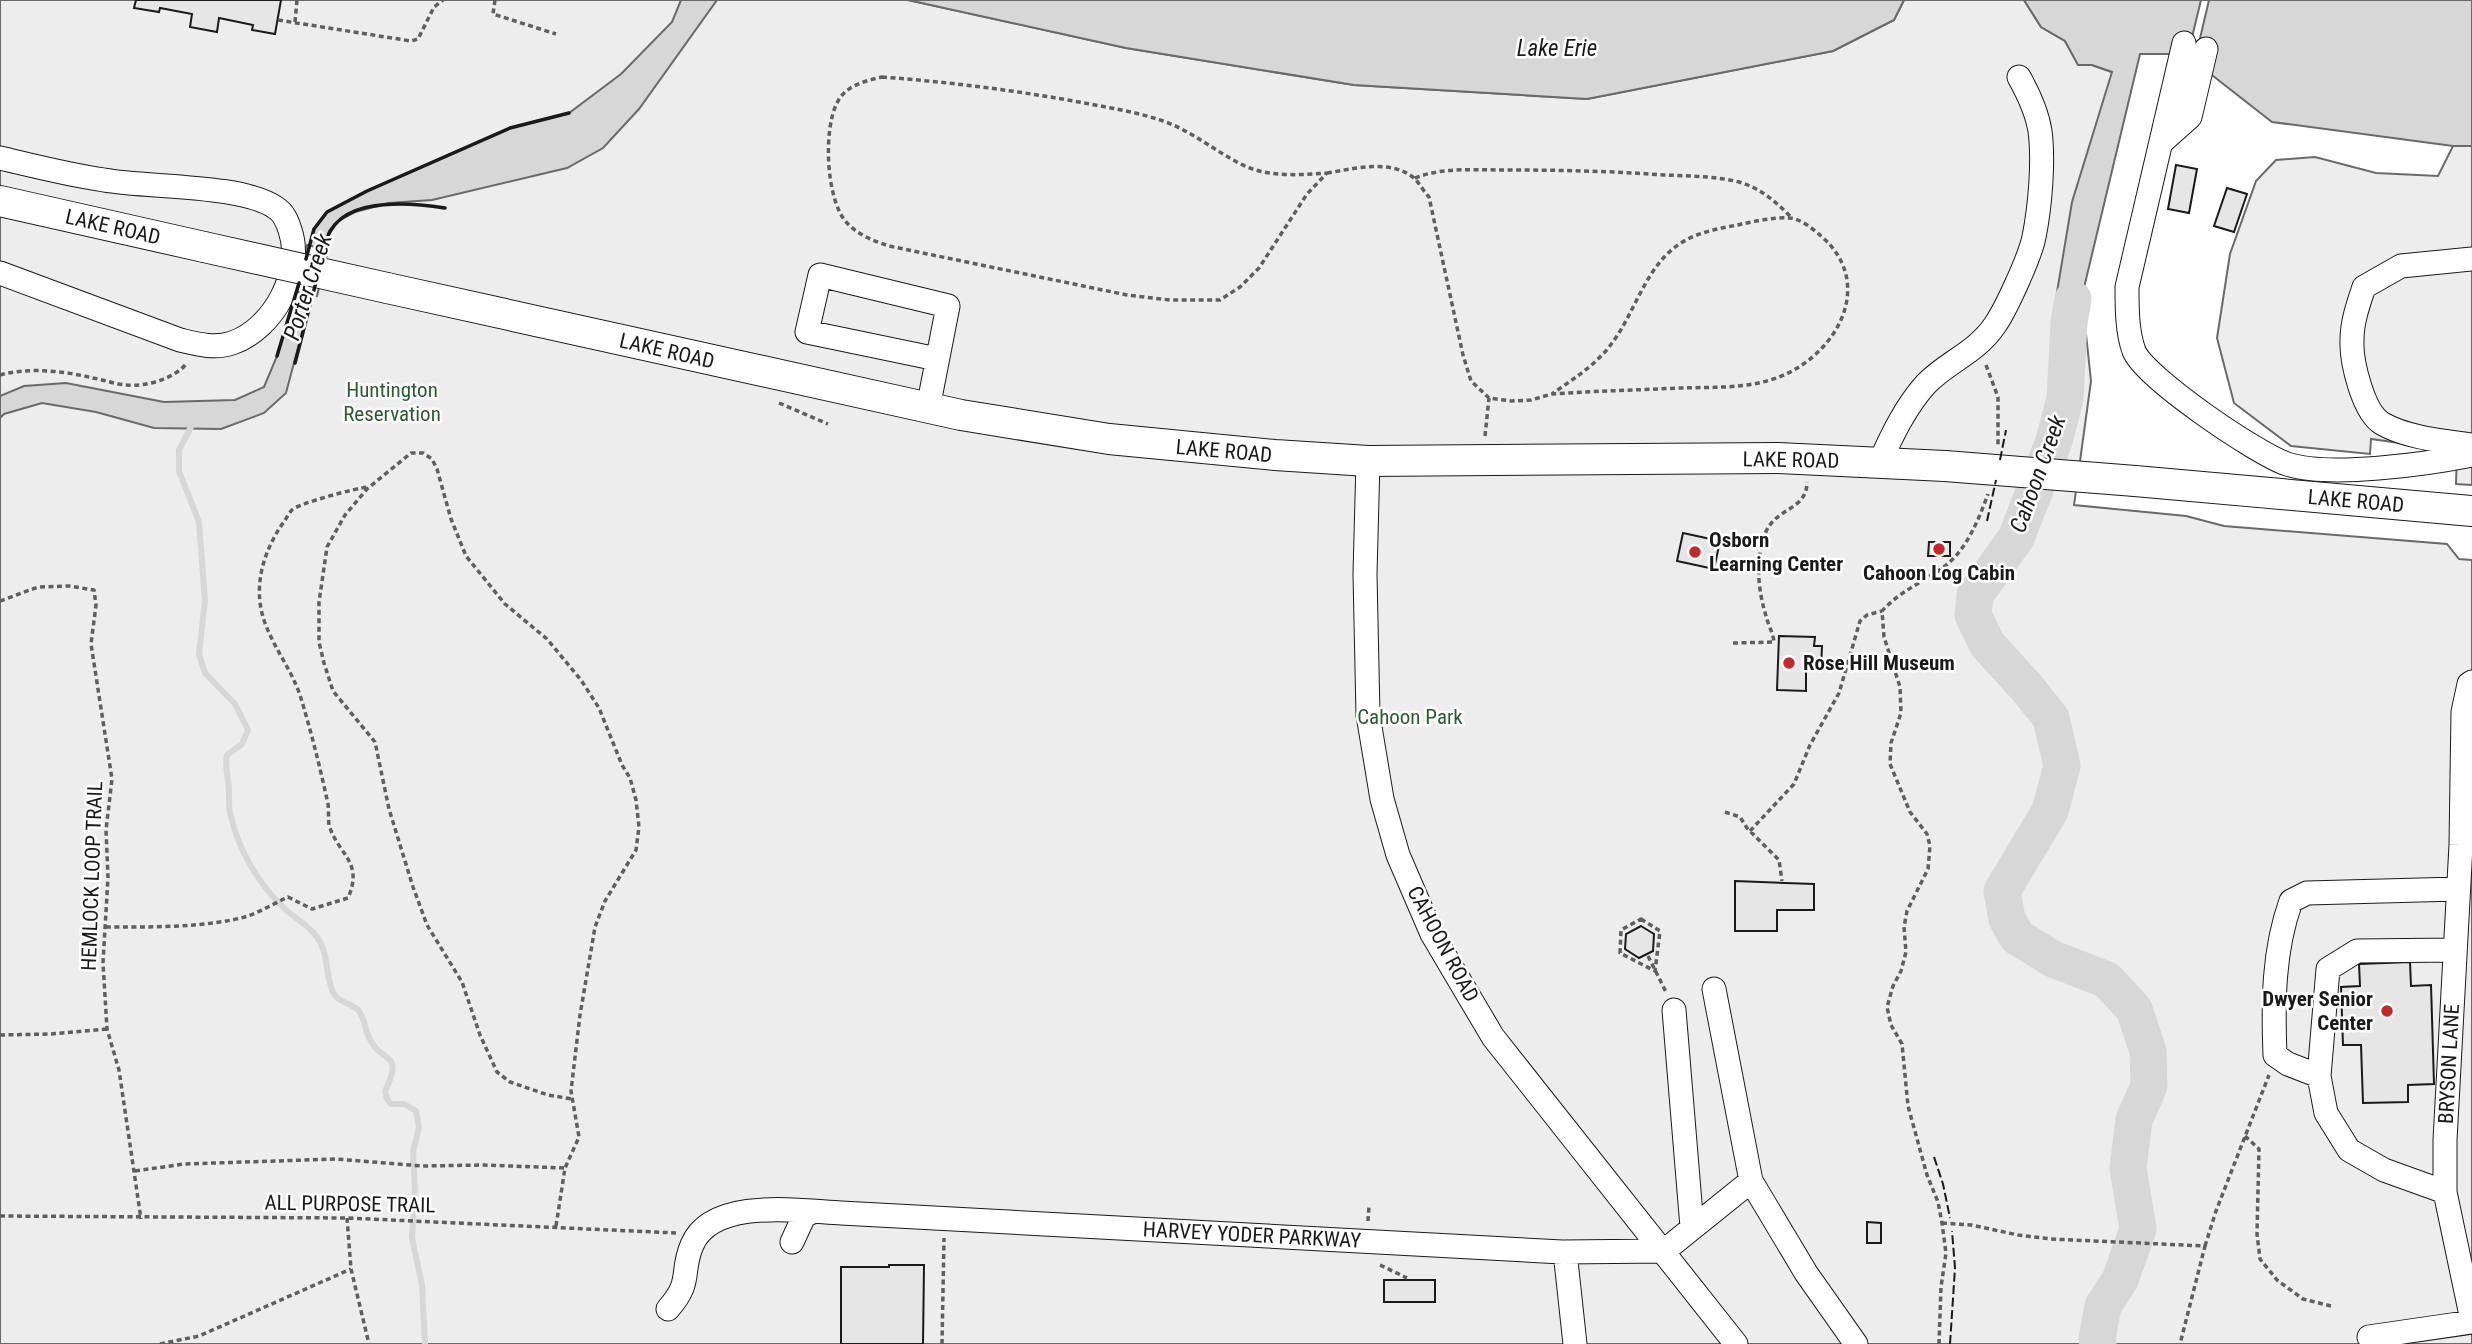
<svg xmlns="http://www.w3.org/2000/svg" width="2472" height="1344" font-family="'Roboto Condensed',sans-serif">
<rect width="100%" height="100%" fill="#fff"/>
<path fill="#ededed" stroke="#6a6a6a" stroke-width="2" d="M0,0H908L1126,48L1354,85L1587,99L1833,51L1894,20L1904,0H2024L2041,27L2065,41L2078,64L2092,65L2112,72L2133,49L2082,296L2091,381L2074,505L2186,516L2224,526L2447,544L2459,559L2472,560V1344H0Z
M2453,146H2472V485L2456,484L2457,451L2371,439L2370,454L2291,446L2234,403L2217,338L2230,254L2256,181L2276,160L2315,157L2376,173L2438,176Z"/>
<path fill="#d7d7d7" stroke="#6a6a6a" stroke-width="2" d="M681,0H717L639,109L603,148L567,168L432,200L389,203L355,212L338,221L329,231L286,393L264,413L221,429L154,428L96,412L42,403L4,414L0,418V396L24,386L66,383L164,402L235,400L264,387L277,356L314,229L327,212L367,191L510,128L569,113L621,74L672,22Z
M908,0H1904L1894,20L1833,51L1587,99L1354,85L1126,48Z
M2024,0H2472V146H2453L2272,122L2208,72L2189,54H2140L2082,296L2085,344L2066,350L2057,292L2072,202L2112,72L2092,65H2078L2065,41L2041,27Z"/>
<path fill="#fff" stroke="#6a6a6a" stroke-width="2" d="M2201,0H2209L2194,64L2195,72L2187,58Z
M307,245L328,250L317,296L293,291Z"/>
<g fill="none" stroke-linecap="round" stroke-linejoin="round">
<path stroke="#d7d7d7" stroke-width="6" d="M194,421L179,450V471L199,522L205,601L199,654L205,673L235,704L248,730L242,744L227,755C225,765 227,771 228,781C230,792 228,803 230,813C238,849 258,884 285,909C295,919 308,924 317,937C329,953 325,975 333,992C338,1003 350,1002 358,1010C365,1018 364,1026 368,1035C379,1065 406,1049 385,1091L387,1099L391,1104H404L416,1111L419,1127L413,1152L415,1191L412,1238L422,1285L425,1344"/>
<path stroke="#d7d7d7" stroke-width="37" d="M2073,299L2069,323L2065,399L2054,441L2016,538L1975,595L1973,615L1987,644L2027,688L2051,718L2062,766L2050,811L2002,891L2007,919L2017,937L2053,959L2107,980L2134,1009L2148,1051L2149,1086L2134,1120L2128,1168L2138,1229L2120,1280L2103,1306L2097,1339L2098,1344"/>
</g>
<path fill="#e6e6e6" stroke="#1a1a1a" stroke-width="2" d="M136,0H281L275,34L252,30L253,25L219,18L217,32L190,27L192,14L160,8L159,12L134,8Z
M2176,165L2197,169L2189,213L2168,209Z
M2227,188L2247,194L2234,232L2214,226Z
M1683,533L1720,541L1714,569L1677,561Z
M1929,542H1950V556H1928Z
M1779,636L1815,637L1814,646H1822L1821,670H1806V691L1777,690Z
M1735,881L1814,884V910H1777V931H1735Z
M1641,926L1654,934L1653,951L1639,958L1625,949L1626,934Z
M2410,962L2411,986L2431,985L2434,1084L2408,1085V1102L2363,1103L2361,1045H2343L2341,987L2360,986L2359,964Z
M1867,1222L1881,1223V1243H1867Z
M889,1265H924L923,1344H841V1267H889Z
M1384,1280H1435V1302H1384Z"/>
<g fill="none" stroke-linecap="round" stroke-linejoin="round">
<g stroke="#1a1a1a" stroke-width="25">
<path id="minor" d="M2184,43L2127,287C2127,308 2127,332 2134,351C2145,378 2257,454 2287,464C2329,478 2427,464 2472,455
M2162,142L2190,117L2206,49
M0,158C34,166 69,175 104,180C148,188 242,184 276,208C284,213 287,221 290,230C304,271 274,329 232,343C215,349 197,344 180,340L0,273
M2472,259L2401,266L2364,287C2358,305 2352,322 2352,340C2351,361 2363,413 2383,424C2408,438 2444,441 2472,445
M928,408L948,306L820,275L807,332L937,359
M1368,461L1365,574L1368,715L1382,799L1398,855L1432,934L1493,1037L1736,1344
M1880,462C1892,435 1906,406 1926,384C1947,362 1976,353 1995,325C2006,309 2030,257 2034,237C2040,207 2044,162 2040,131C2037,112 2028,93 2019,77
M2472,682L2469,684L2463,712L2461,845L2445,1140V1192L2472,1320
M1714,989L1751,1181
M1674,1010L1692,1227
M2319,1076L2288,1064L2275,1055C2273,1003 2273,951 2291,901L2307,893L2458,889
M2445,1192L2384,1170L2349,1150L2326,1113L2319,1076L2328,969L2357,951L2455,950
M792,1242L804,1216L812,1212
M1565,1252L1575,1344
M668,1309C693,1281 680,1273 692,1245C712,1197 800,1211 841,1213L1562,1252L1664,1251L1751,1181L1806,1273L1856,1344
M2369,1337L2472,1322"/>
</g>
<g stroke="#1a1a1a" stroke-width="32">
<path id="major" d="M0,201L204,247
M387,288L961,415L1109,439L1275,455L1368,461L1778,458L1945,466
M2135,481L2472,511"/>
</g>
<path stroke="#5f5f5f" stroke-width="3.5" stroke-dasharray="5 3.5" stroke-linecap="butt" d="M495,0L493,14L556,34
M278,20L411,41L418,39L434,7L443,0
M295,22L297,0
M882,77C948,82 1013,90 1079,102C1105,107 1132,111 1157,119C1191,129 1216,153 1247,167C1272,177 1301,175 1327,173L1307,194L1259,268L1240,287L1220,300H1170L1127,295L889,246C874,241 858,235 847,223C826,201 823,130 837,103C845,86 864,81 882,77Z
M1327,173C1353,169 1392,158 1415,179C1420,184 1424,192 1429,197L1463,355L1471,381L1489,398L1511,401L1531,400L1552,394C1595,391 1637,390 1680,388C1713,387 1748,389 1779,377C1838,354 1876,283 1821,236C1813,229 1800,218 1789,218C1774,217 1756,221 1742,224C1723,228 1702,231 1686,240C1645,262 1636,314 1609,347C1593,367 1573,379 1552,394
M1415,178C1443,167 1474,170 1504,170C1558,170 1611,171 1664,175C1689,176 1715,176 1739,182C1760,188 1775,201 1791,217
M1986,365L1998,397V446
M0,375C29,367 64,371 93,378C104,380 115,384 126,385C145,387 174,379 186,364
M779,403L828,424
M1485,436L1489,398
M0,601L38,587L69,586L94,590L96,605L91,644L112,779L106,830L108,877L103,963L107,1029L119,1070L141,1219
M1733,643L1774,642C1773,633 1768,624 1766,616C1758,590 1755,559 1765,534C1775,507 1807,511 1807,482
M1725,812L1740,817L1747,828L1779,860L1782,881
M1750,831L1794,784L1810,745L1839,693L1860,621L1867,615L1882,611
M1641,919L1660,931L1655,971L1620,953L1621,930Z
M106,927C148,927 208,928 248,916C262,911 275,903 288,897L312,909L348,898C364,861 338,855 329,825C328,818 329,811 328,804C320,767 311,731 300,695C291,669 274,648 265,623C252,588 263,552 283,523C286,519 289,513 292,510C299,503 357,488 368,487
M1648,956L1666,992
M0,1035L51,1034L106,1029
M2245,1136L2259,1149L2257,1234L2260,1259L2277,1280L2303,1299L2331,1306
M135,1171L184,1164L336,1159L422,1166L484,1165L565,1168
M0,1216L347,1218L676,1233
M347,1218L351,1269L369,1344
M1368,1221L1369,1206
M1942,1223L1971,1225L2018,1235L2051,1239L2205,1246L2180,1344
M556,1226L565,1168L579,1137L571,1091L580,1015L595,927L605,901L636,850L639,827L636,800L630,778L622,765L599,708L581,680L547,639L505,604L466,556L451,519L437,469L432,459L423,453H411L367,489L345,515L327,547L319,602V642L324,663L333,691L375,742L389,809L413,887L427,925L462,982L480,1035L497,1072L510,1082L548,1095L572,1099
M2205,1246L2216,1211L2269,1075
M1380,1265L1407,1278
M160,1344L199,1336L351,1269
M942,1344L944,1238
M1939,1344L1941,1287L1946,1253L1942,1223L1938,1202L1927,1175L1908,1106L1902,1044L1891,1025L1887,1007L1893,986L1901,971L1906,952L1904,927L1907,911L1928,869L1930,846L1927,834L1910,812L1890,764L1891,743L1901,713L1900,687L1884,637L1882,611C1899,592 1921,583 1941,569C1966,552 1978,521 1988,494"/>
<use href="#minor" stroke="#fff" stroke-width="23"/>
<use href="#major" stroke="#fff" stroke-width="30"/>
<g stroke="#1a1a1a" stroke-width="32" stroke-linecap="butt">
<path id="major-bridge" d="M204,247L387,288
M1945,466L2135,481"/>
</g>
<use href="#major-bridge" stroke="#fff" stroke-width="30"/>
<path stroke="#1a1a1a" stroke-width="2" stroke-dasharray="9 3.5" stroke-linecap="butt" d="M2000,460L2006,430
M1987,521L1996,480
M1934,1157L1943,1184L1950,1218
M1950,1344L1955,1268L1952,1231"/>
<path stroke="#1a1a1a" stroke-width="3.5" d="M306,259L314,229L327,212L367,191L510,128L569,113
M321,262C324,252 325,239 331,230C351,197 413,203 445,208
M277,356L299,283
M295,363L316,282"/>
</g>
<g fill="#c62828" stroke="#fff" stroke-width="2.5">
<circle cx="1939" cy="549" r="7"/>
<circle cx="1695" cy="552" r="7"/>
<circle cx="1789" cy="663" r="7"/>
<circle cx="2387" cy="1011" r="7"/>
</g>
<g text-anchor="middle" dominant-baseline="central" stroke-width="5" stroke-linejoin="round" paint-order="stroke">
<g font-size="21" fill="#1a1a1a" stroke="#fff">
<text transform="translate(113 227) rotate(13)">LAKE ROAD</text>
<text transform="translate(667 351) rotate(13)">LAKE ROAD</text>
<text transform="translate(1224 451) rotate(5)">LAKE ROAD</text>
<text transform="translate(1791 460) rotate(1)">LAKE ROAD</text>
<text transform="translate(2356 501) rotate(5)">LAKE ROAD</text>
<text transform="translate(92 876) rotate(-88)">HEMLOCK LOOP TRAIL</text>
<text transform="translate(1443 944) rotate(62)">CAHOON ROAD</text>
<text transform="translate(2449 1064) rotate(-87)">BRYSON LANE</text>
<text transform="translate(350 1204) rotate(1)">ALL PURPOSE TRAIL</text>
<text transform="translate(1252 1235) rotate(3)">HARVEY YODER PARKWAY</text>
</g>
<g font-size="21" fill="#2b5a34" stroke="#fff">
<text x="392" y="390">Huntington<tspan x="392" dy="24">Reservation</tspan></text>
<text x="1410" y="717">Cahoon Park</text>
</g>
<g font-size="21" font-weight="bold" fill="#1a1a1a" stroke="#fff" text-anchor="start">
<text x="1709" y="540">Osborn<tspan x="1709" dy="24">Learning Center</tspan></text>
<text x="1939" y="573" text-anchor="middle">Cahoon Log Cabin</text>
<text x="1803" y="663">Rose Hill Museum</text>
<text x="2373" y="999" text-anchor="end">Dwyer Senior<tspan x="2373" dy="24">Center</tspan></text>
</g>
<g font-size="23" font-style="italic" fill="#1a1a1a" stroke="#fff">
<text x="1557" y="48">Lake Erie</text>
<text transform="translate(308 287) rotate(-72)">Porter Creek</text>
<text transform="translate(2038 474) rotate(-70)">Cahoon Creek</text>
</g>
</g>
</svg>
